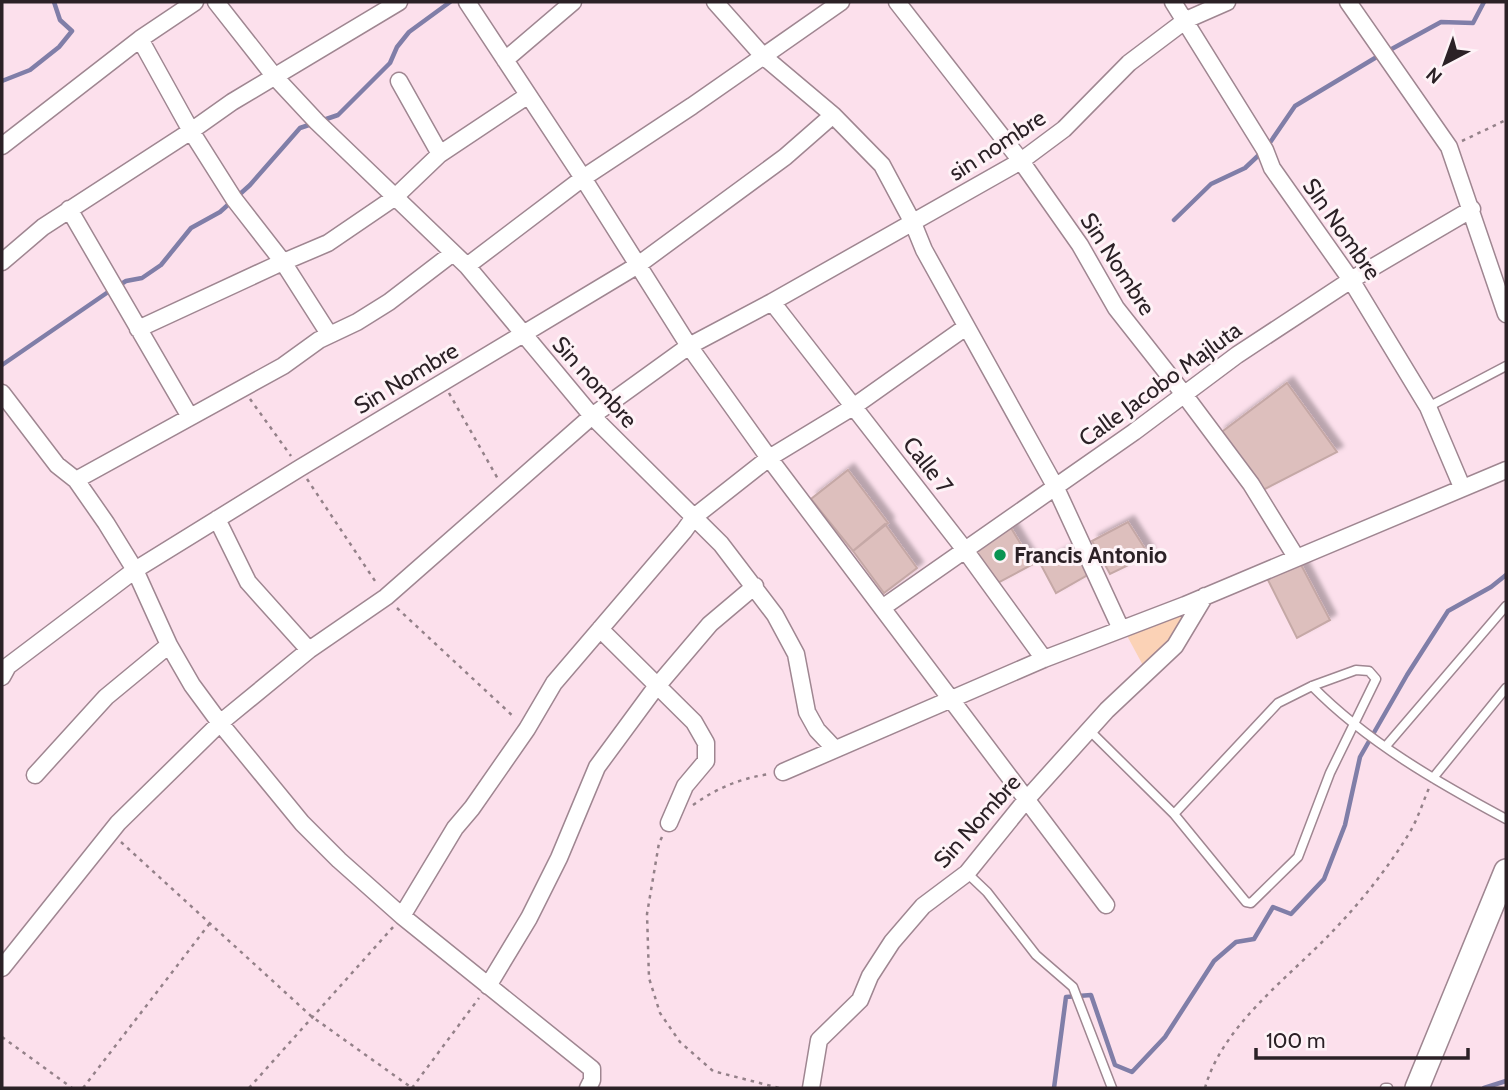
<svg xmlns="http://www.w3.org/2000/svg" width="1508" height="1090" font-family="Cabin,sans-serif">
<defs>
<filter id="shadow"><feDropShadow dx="6" dy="-6" stdDeviation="2" flood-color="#0004"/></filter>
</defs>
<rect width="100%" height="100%" fill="#fce0ec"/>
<path fill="#fbd2b6" d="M1201,601L1146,671L1125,632Z"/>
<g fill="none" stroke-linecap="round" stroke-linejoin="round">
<path stroke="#807ea8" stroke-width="4.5" d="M1388,51L1441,22L1473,23L1484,2
M2,81L30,70L59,47L72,31L60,20L54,2
M1267,147L1295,106L1380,55
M1174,220L1211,184L1245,168L1261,153
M118,286L126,281L142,278L161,265L191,228L220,212L250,185L300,128L338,115L390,63L397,47L409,32L450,2
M2,365L111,290
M1054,1088L1066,997L1091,995L1115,1065L1132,1072L1165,1037L1214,961L1236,942L1254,939L1273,907L1291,914L1324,879L1345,825L1360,757L1407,675L1448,611L1491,587L1506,575
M1484,1088L1506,1081"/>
</g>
<path fill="#ddbfbd" stroke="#c5a8a6" stroke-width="2" filter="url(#shadow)" d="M1287,383L1337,452L1261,491L1219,434Z
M848,470L888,523L853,551L811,499Z
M1128,522L1149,555L1110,574L1092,541Z
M1008,523L1033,564L994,585L973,546Z
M885,524L917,568L884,593L853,551Z
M1078,545L1091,573L1056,593L1041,565Z
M1299,561L1330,620L1297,638L1267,578Z"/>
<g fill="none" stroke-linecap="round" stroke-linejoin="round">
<g stroke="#9f8691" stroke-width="11">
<path id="lane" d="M1428,407L1506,366
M1312,686C1367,742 1437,782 1506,819
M1089,730L1174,814L1246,902L1251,903L1298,857L1330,773L1376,679L1369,671L1356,670L1312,686L1278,703L1174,814
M1386,746L1506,606
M1433,778L1506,688
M967,873L987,892L1036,955L1073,987L1112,1088
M1385,1088H1388"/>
</g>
<g stroke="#9f8691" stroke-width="19">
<path id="street" d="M216,2L275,77L317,122L467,266L592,416L721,544L775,615L796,654L807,712L817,730L834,748
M467,2L583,178L689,346L769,458L1106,905
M715,2L763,56L833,115L882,165L913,223L924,250L1055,486L1121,629
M897,2L1021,161L1080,245L1116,308L1183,393L1251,484L1296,557
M1173,2L1265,150L1272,168L1351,280L1428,407L1462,487
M1348,2L1449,147L1506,314
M140,39L191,131L234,199L283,262L329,334
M505,60L573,2
M399,81L440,154
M2,146L140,39L195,2
M69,209L190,417
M2,262L43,227L191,131L232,102L399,2
M467,266L583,178L692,106L841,2
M772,302L965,550L1044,659
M138,329L274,266L328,243L394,198L440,154L527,96
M2,393L57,465L76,480L106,523L135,570L169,645L192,685L220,723L302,823L339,860L402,916L592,1069V1080L588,1088
M76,480L283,366L319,340L357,322L389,302L453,253
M217,519L248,582L309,650
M882,608L1134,432L1237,355L1351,280L1472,209
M600,629L694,722L706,743V761L685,786L669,823
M2,677L8,666L135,570L300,468L638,265L785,157L833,115
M783,772L1044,659L1185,605L1506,470
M35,775L106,697L169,645
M402,916L455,828L472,808L527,729L554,683L684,531L694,517L769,458L853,407L966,327
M2,968L118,823L220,723L309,650L386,597L592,416L689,346L772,302L1021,161L1064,129L1129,63L1186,20L1227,2
M488,986L529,918L559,858L597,767L653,691L710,624L755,586
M811,1088L819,1040L860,1000L870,976L892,942L923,906L967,873L1026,800L1107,710L1175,646L1205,596"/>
</g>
<g stroke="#9f8691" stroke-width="26">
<path id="secondary" d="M1417,1088L1506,871"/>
</g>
<path stroke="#948189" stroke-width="2.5" stroke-dasharray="3.5 5" stroke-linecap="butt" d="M1462,141L1506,120
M449,393L498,479
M250,399L291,456
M307,479L377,584
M397,608L515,718
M693,805C717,788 741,778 770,774
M662,837L659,843L647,914L649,978L660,1013L680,1042L713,1071L779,1088
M121,842L311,1016L412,1088
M2,1037L72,1088
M83,1088L210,923
M249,1088L394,926
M412,1088L479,998
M1205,1088C1222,1026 1288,978 1331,933C1361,902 1388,868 1410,832C1418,818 1423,802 1429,788"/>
<use href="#lane" stroke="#fff" stroke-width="8"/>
<use href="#street" stroke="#fff" stroke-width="16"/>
<use href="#secondary" stroke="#fff" stroke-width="23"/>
</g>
<circle fill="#0a9453" stroke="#fef3f7" stroke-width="2.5" cx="1000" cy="555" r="7"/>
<g text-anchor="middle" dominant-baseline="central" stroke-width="6" stroke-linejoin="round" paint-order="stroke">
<g font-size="23" fill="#2b2126" stroke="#fef3f7">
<text transform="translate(997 145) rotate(-33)">sin nombre</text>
<text transform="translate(1342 229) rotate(55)">SIn Nombre</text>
<text transform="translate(1118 264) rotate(57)">Sin Nombre</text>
<text transform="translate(406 378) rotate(-31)">Sin Nombre</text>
<text transform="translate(595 382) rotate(48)">Sin nombre</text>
<text transform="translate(1160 384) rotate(-36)">Calle Jacobo Majluta</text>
<text transform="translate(928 465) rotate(52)">Calle 7</text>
<text transform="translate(977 821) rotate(-48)">Sin Nombre</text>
</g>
<g font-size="23" font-weight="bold" fill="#2b2126" stroke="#fef3f7" text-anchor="start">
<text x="1014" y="555">Francis Antonio</text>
</g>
</g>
<rect width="1508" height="1090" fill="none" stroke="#2b2126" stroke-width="7"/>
<g transform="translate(1445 63) rotate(221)" stroke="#fef3f7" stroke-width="5" paint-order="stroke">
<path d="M0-5L12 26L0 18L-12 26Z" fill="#2b2126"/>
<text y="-10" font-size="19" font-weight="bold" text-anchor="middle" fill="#2b2126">N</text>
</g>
<path d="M1256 1048v10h212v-10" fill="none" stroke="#2b2126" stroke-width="3.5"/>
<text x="1266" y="1048" font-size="21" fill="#2b2126" stroke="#fef3f7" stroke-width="5" paint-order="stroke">100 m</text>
</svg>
